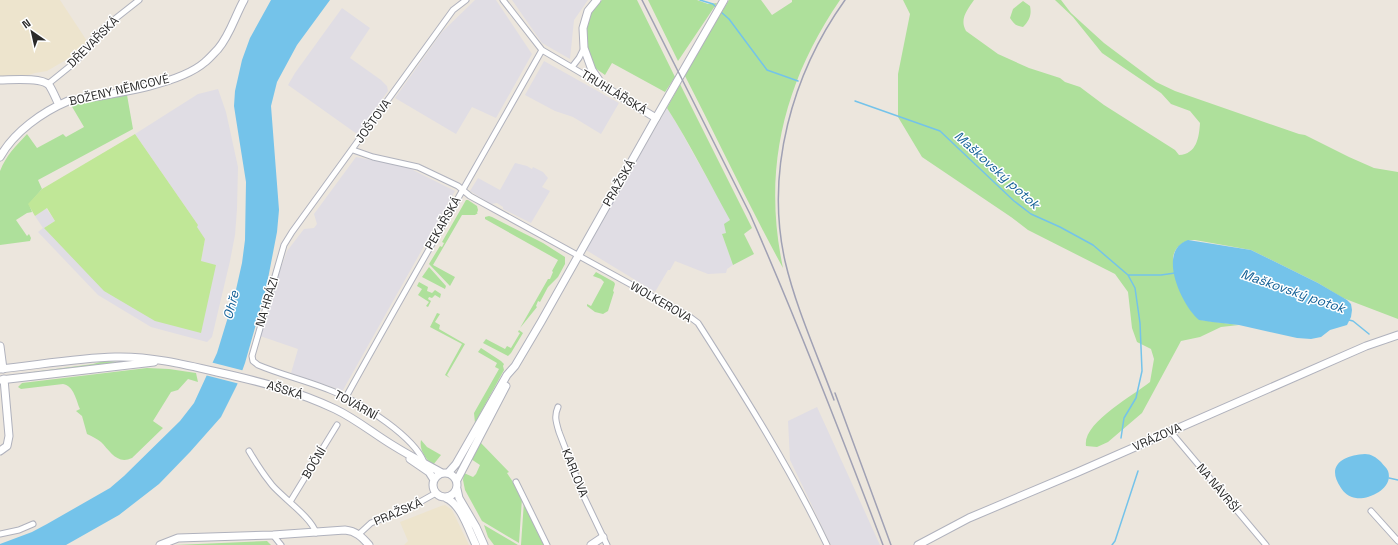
<svg xmlns="http://www.w3.org/2000/svg" width="1398" height="545" font-family="'Space Grotesk',sans-serif">
<rect width="100%" height="100%" fill="#ece6dd"/>
<path fill="#e0dde4" d="M475,0H496L532,54L496,118L472,107L456,134L395,98L442,32Z
M512,0H588L574,20L570,59L542,43Z
M342,8L370,28L350,58L381,80L387,86L388,91L357,134L288,85L295,73Z
M544,61L619,103L601,134L573,117L555,111L525,95Z
M218,89L226,112L238,167L237,209L235,235L230,261L212,337L207,342L151,327L98,295L38,232L43,228L35,216L46,208L55,221L44,228L201,261L205,239L196,227L198,225L135,134L198,94Z
M667,108L681,131L689,146L731,220L728,221L727,233L722,234L733,265L727,269L726,273L708,274L675,261L670,270H668L655,292L586,250Z
M356,157L407,167L455,191L343,390H341L291,373L298,349L260,336L277,279L287,251L304,229L314,228L317,224L314,214Z
M515,163L527,166L532,169L533,167L543,172L548,178L542,187L550,191L531,223L503,209V207L497,203L491,204L470,191L478,178L500,190Z
M817,407L849,477L880,545H831L790,460L788,421Z"/>
<path fill="#ede4cd" d="M0,0H60L87,41L71,57L47,71L35,73L26,76H0Z
M445,505L452,510L469,545H404L408,541L400,522L441,506Z"/>
<path fill="#aee09b" d="M602,0H637L675,77L665,92L612,63L605,75L591,65L587,47L586,37L587,20L590,13Z
M648,0H697L708,4L717,3L678,61Z
M729,0H761L772,15L792,2V0H840C784,82 762,170 783,268C748,204 717,138 684,74Z
M903,0H974C968,9 959,19 966,31L998,54L1029,68L1060,78L1065,82L1080,87L1104,105L1175,150L1179,155C1197,154 1199,137 1200,123L1190,111L1171,104L1161,93L1102,53L1073,17L1055,0H1061L1071,13L1104,43L1156,82L1175,91L1299,134L1305,135L1349,157L1374,168L1398,172V319L1343,298L1318,283L1251,250L1195,240C1184,239 1173,248 1173,259C1174,269 1180,287 1183,297C1187,305 1194,316 1201,320L1239,325L1221,327L1200,337L1181,341L1142,413L1108,442L1097,447L1086,446C1082,423 1134,395 1150,382L1154,359L1151,349L1137,342L1132,328L1128,292L1115,274L1028,230L1011,217L922,157L898,117V74L910,14Z
M1023,1L1030,6C1032,15 1029,21 1023,27C1016,26 1014,24 1010,18L1013,9Z
M680,84L752,228L744,234L754,254L733,265L722,234L726,233L724,224L730,220C709,182 690,144 667,108Z
M127,95L133,129L38,180L42,189L29,204L32,212L27,213L16,220L27,236L29,234L31,238L30,241L0,245V171C7,154 15,147 27,134L37,148L63,134L66,137L84,127L71,105Z
M466,200H468L477,206L478,210L477,213H478L475,215H462L433,265L455,277L450,286L429,264L440,246L442,247L444,243L442,242Z
M489,216L492,217L543,243L565,257V264L558,277L548,287L540,302L538,301L536,306L537,307L520,328L548,279H550L553,272L552,271L558,260L485,219V217Z
M429,267L446,286L445,289L422,277Z
M596,272L614,282L615,284L613,291L614,292L608,311L603,314L595,312L587,306V304L591,306L604,282L601,279L593,276Z
M419,282L428,287L427,291L432,293L435,290L441,294L440,298L435,295L432,298L429,297L428,299L431,301L428,307L426,306L429,302L418,295L422,289L417,286Z
M437,313L440,314L435,322L440,325L439,329L465,344L447,375L450,378L445,375L462,344L430,327Z
M519,330L523,333L511,353L508,356L483,343L486,339L505,349L507,346L511,348L520,333L518,332Z
M481,348L501,361L504,364L503,366L504,370L475,423L474,413L499,369L495,367L497,363L478,352Z
M104,361L120,362L18,374L93,364Z
M147,368L169,369L196,373L198,382L188,379L178,390L171,392L153,421L163,428L132,458C117,465 110,451 101,442C97,439 92,436 87,434L82,416L76,411L80,409C76,400 74,386 63,384L21,389L18,387L22,383Z
M421,440L427,447L441,455L433,465C425,459 419,449 421,440Z
M480,442L509,472L507,473L519,491L522,498L519,543L482,521L465,490L463,480L464,473L473,477L476,474L480,465L471,459Z
M524,501L544,545H521Z
M484,525L518,545H494L488,537Z
M267,541L271,545H175Z"/>
<path fill="#c0e797" d="M135,134L198,225L197,227L205,239L201,261L216,265L201,333L155,321L104,291L44,228L55,221L47,208L35,216L28,204L42,189Z"/>
<path fill="#74c3ea" d="M271,0H330L297,45L277,82L271,106L279,210L277,232L266,289L245,363L237,385L221,417L190,452L159,484L119,515L66,545H0V544L32,532L47,524L110,488L124,476L180,421L194,403L217,353L235,294L242,263L245,240L246,182L236,119L234,106L235,91L242,60L250,38Z
M1188,240L1251,250L1318,283L1347,300L1351,304L1352,310L1351,317L1347,325L1330,330L1321,337L1311,339L1297,338L1239,325L1212,322L1199,320C1182,306 1156,251 1188,240Z
M1365,454C1371,454 1376,457 1381,462C1383,465 1387,468 1388,471C1394,488 1369,500 1356,498C1349,497 1344,493 1341,488C1325,465 1344,455 1365,454Z"/>
<path fill="#ece6dd" d="M210,362L245,371L240,384L205,375Z"/>
<g fill="none" stroke-linecap="round" stroke-linejoin="round">
<path stroke="#74c3ea" stroke-width="1.5" d="M700,0L713,4L716,7
M721,12L729,19L767,70L798,81
M855,101L940,131L1014,201L1031,214L1060,227L1093,245L1128,275H1161L1175,273
M1349,320L1353,321L1369,334
M1121,438L1124,418L1136,398L1142,371L1140,323L1135,288L1128,275
M1389,478L1398,480
M1112,545L1115,541L1138,471"/>
<g stroke="#b0b2bd" stroke-width="7">
<path id="minor" d="M503,0L542,50L600,84
M572,67L579,58L584,48
M48,84L74,63L88,48L91,41L106,26L139,0
M353,150L373,157L418,167L458,186L470,196L690,317L698,323C744,395 790,468 827,545
M346,397C410,281 477,166 542,50
M558,407C554,416 556,422 559,432L584,497L607,545
M1170,431L1266,545
M249,451C256,463 263,474 272,485C282,497 312,518 316,533
M424,462C413,436 364,405 339,394C313,382 284,376 258,365L253,361L252,356L284,245L292,232L453,10L466,0
M516,482L547,545
M290,502L337,425
M1371,511L1398,541
M0,534L19,530L33,524
M273,535L281,545
M358,535L371,523L411,507L436,493"/>
</g>
<g stroke="#b0b2bd" stroke-width="9">
<path id="tertiary" d="M597,0L588,11L583,28L584,48L592,70L603,86L656,118
M0,80C11,80 41,77 49,85C53,91 56,99 59,105
M0,157C14,132 42,112 68,101C105,95 178,86 205,62C210,58 214,53 218,49C230,35 235,16 244,0
M0,346L3,369
M0,451L7,446L9,436L4,379
M160,545L178,538L273,535L345,530C356,531 362,537 369,545
M591,545L603,537
M918,545L969,518L1078,472L1366,346L1398,335"/>
</g>
<g stroke="#b0b2bd" stroke-width="9">
<path id="secondary" d="M0,369C38,365 77,358 115,357C149,356 183,364 217,372C258,381 297,391 335,409C356,419 374,434 394,446C410,456 426,464 442,473
M0,380L154,362
M410,459L429,472L434,480
M433 485a12 12 0 1 1 24 0a12 12 0 1 1-24 0Z
M448,473L456,464L507,375L515,366L541,322L656,118L724,0
M457,480L506,386
M457,489L459,498L476,527L484,545
M446,498C461,504 469,531 476,545"/>
</g>
<use href="#minor" stroke="#fff" stroke-width="5"/>
<use href="#tertiary" stroke="#fff" stroke-width="7"/>
<use href="#secondary" stroke="#fff" stroke-width="7"/>
<path stroke="#a0a1b4" stroke-width="1.5" d="M642,0L750,214C798,323 841,434 883,545
M835,393L891,545
M834,400C817,354 796,308 785,261C765,171 792,74 845,0"/>
</g>
<g text-anchor="middle" dominant-baseline="central" stroke-width="3" stroke-linejoin="round" paint-order="stroke">
<g font-size="12" fill="#2a2a2a" stroke="#fff">
<text transform="translate(93 42) rotate(-45)">DŘEVAŘSKÁ</text>
<text transform="translate(119 90) rotate(-13)">BOŽENY NĚMCOVÉ</text>
<text transform="translate(614 92) rotate(31)">TRUHLÁŘSKÁ</text>
<text transform="translate(373 121) rotate(-54)">JOŠTOVA</text>
<text transform="translate(619 183) rotate(-60)">PRAŽSKÁ</text>
<text transform="translate(443 223) rotate(-60)">PEKAŘSKÁ</text>
<text transform="translate(267 302) rotate(-73)">NA HRÁZI</text>
<text transform="translate(661 302) rotate(30)">WOLKEROVA</text>
<text transform="translate(285 390) rotate(17)">AŠSKÁ</text>
<text transform="translate(356 405) rotate(29)">TOVÁRNÍ</text>
<text transform="translate(1157 437) rotate(-24)">VRÁZOVA</text>
<text transform="translate(314 463) rotate(-59)">BOČNÍ</text>
<text transform="translate(575 473) rotate(68)">KARLOVA</text>
<text transform="translate(1218 488) rotate(50)">NA NÁVRŠÍ</text>
<text transform="translate(398 512) rotate(-23)">PRAŽSKÁ</text>
</g>
<g font-size="13" font-style="italic" fill="#136096" stroke="#fff">
<text transform="translate(997 170) rotate(42)">Maškovský potok</text>
<text transform="translate(1293 291) rotate(19)">Maškovský potok</text>
<text transform="translate(231 305) rotate(-76)">Ohře</text>
</g>
</g>
<g transform="translate(32 32) rotate(326)" stroke="#ffffff" stroke-width="3" paint-order="stroke">
<path d="M0-3L7 15L0 10L-7 15Z" fill="#2a2a2a"/>
<text y="-6" font-size="11" font-weight="bold" text-anchor="middle" fill="#2a2a2a">N</text>
</g>
</svg>
